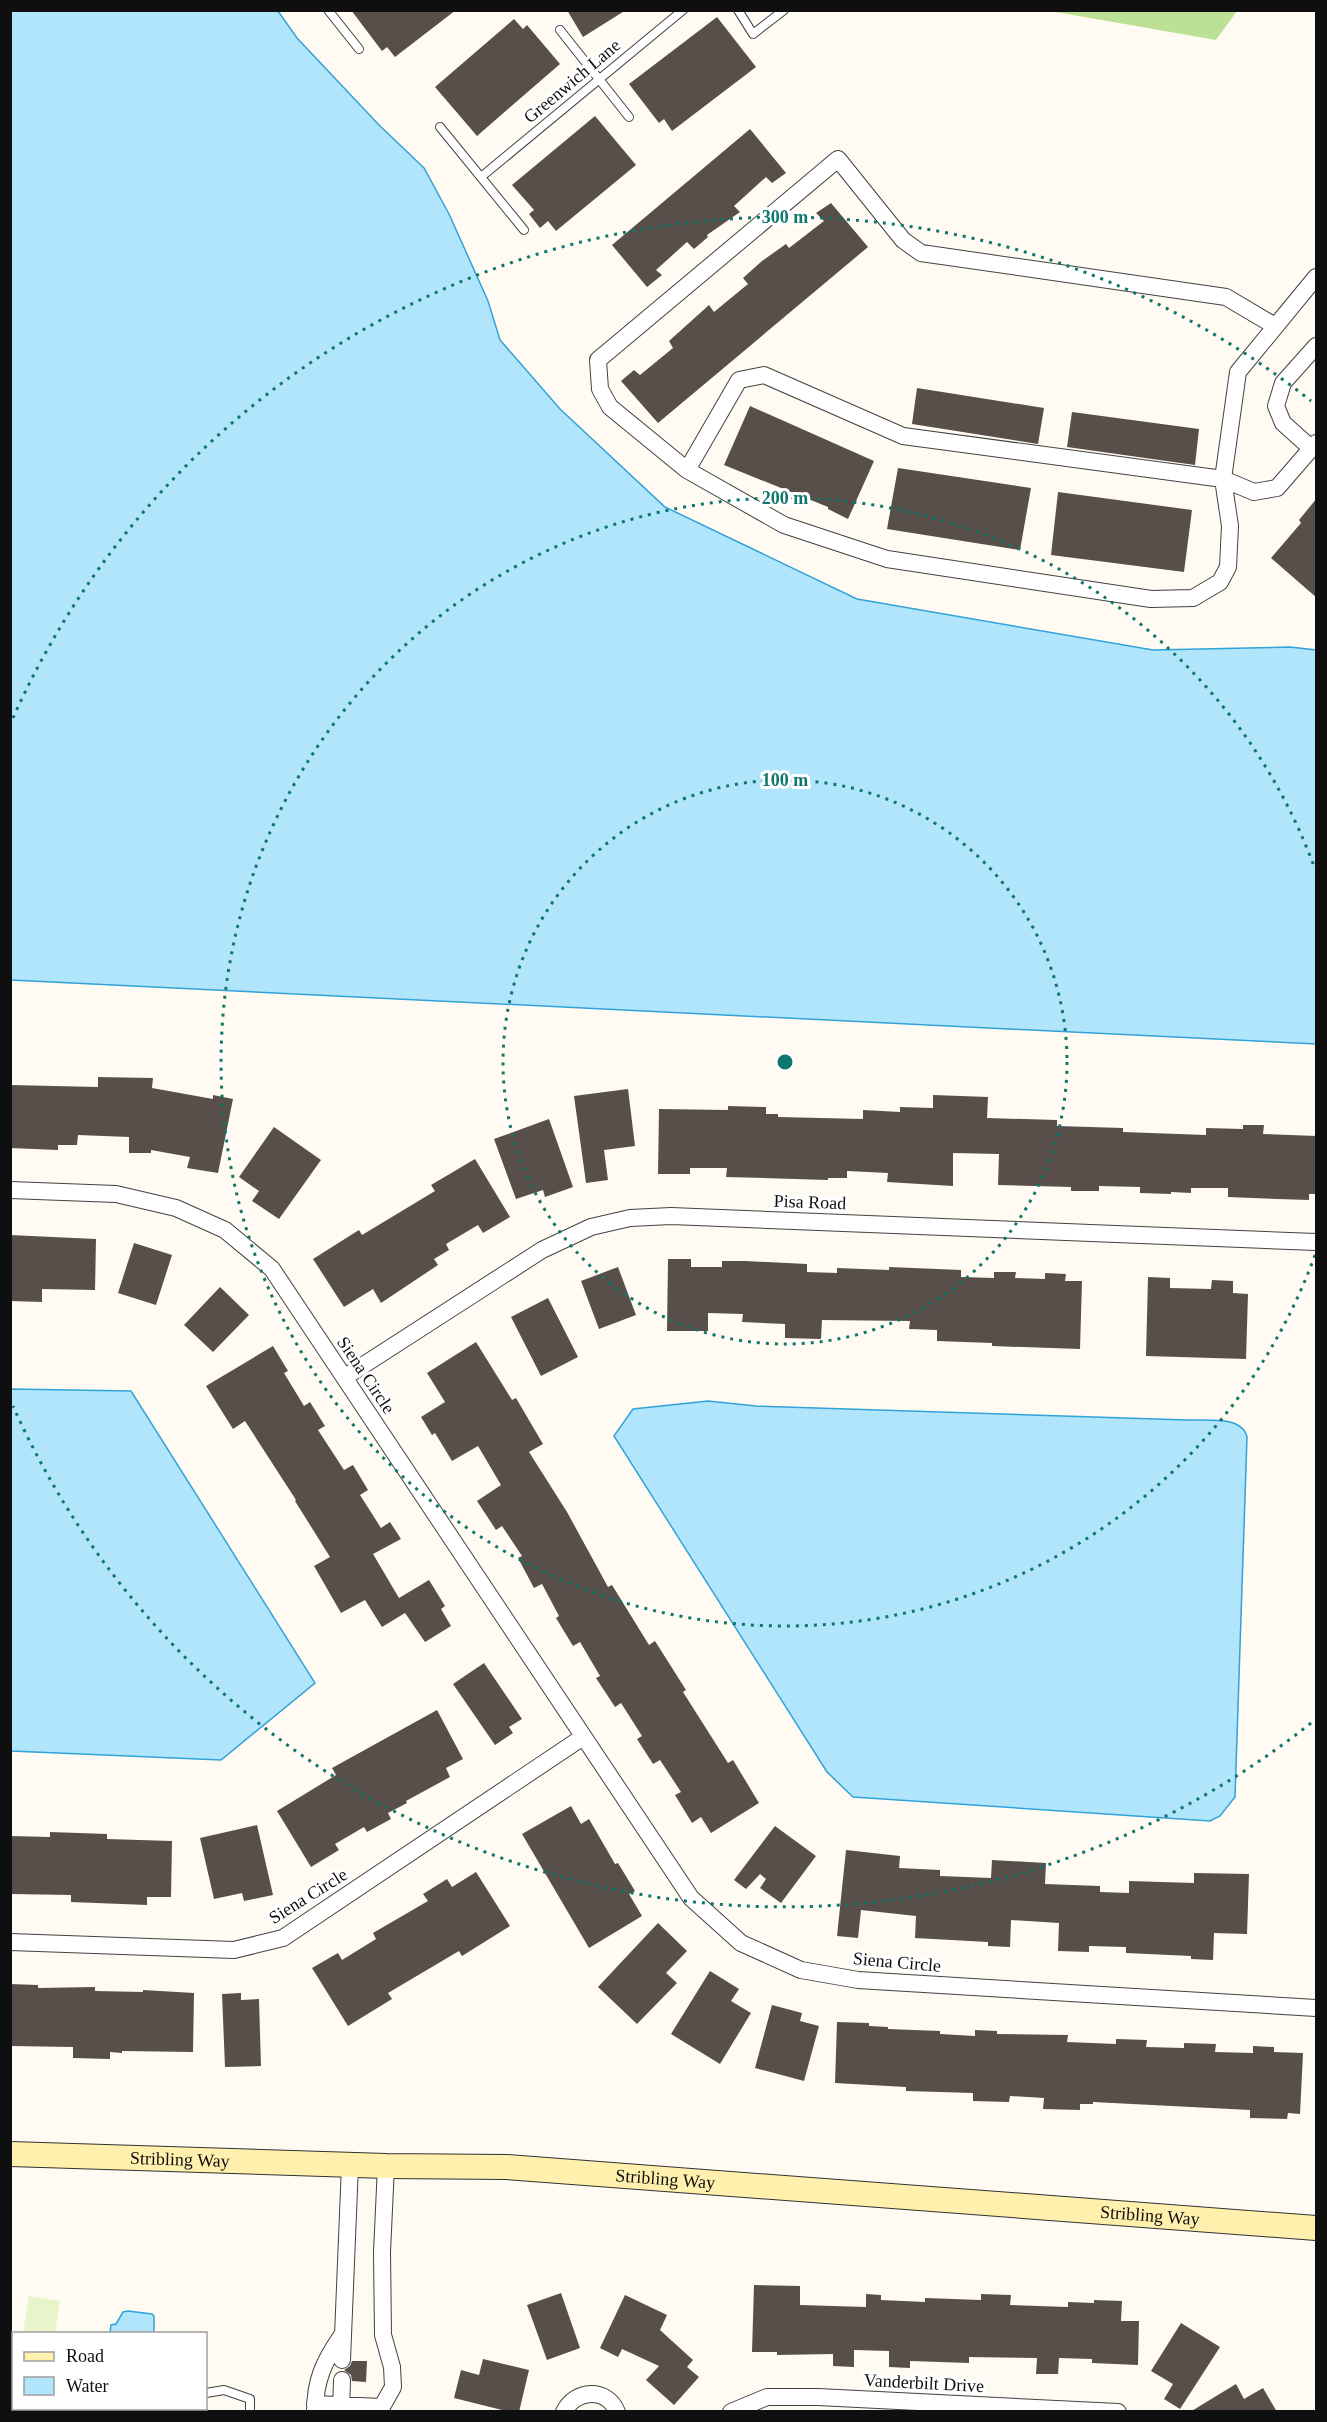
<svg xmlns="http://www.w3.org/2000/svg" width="1327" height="2422" font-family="Georgia,serif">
<rect width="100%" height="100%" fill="#fffbf2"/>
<path fill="#bce094" d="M1050,11H1237L1216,40Z"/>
<path fill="#e8f4c9" d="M29,2296L60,2301L55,2333H23Z"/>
<path fill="#b1e5fc" stroke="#31a2da" stroke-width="1.5" d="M11,10L278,11L297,38L379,125L424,168L449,214L488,301L500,340L560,409L665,507L857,599L1153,650L1290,647L1316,650V1044L11,980Z
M11,1389L131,1391L315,1683L221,1760L11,1751Z
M708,1401L756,1406L1187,1420C1205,1421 1242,1415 1247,1437L1235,1797L1220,1816L1210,1821L853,1797L827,1772L614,1436L633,1409Z
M128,2311L152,2314L154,2316V2333H110L111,2325L116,2324L123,2312Z"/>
<path fill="#594f4a" d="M351,10H456L395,57L387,47L382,51Z
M567,10H626L583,37Z
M717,17L756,67L672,131L664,119L659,123L629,84Z
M514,19L523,29L527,25L560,64L477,136L435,87Z
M595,116L636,165L556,231L548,221L540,228L529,214L534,210L512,185Z
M750,129L786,173L772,183L766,177L734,206L740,212L707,235L708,237L694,249L687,242L656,270L662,275L647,287L612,245Z
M831,203L868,247L658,423L621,381L634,370L640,375L673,348L669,341L709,305L714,312L748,284L743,278L762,261L786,244L789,248L824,221L816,213Z
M917,388L1044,408L1038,444L912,424Z
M750,406L874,461L848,519L828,509V507L724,465Z
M1072,412L1199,429L1195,465L1067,447Z
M898,468L1031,488L1020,550L887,529Z
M1058,492L1192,510L1184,572L1051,555Z
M1317,498V598L1271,558L1301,523L1299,520Z
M98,1077L153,1078L152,1088L213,1099V1095L233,1099L218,1173L187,1168L190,1157L151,1150V1153H129V1137L78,1135L77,1145H58V1150L10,1148V1085L98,1087Z
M628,1089L635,1146L604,1150L608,1180L586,1183L574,1096Z
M933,1095L988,1097L987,1118L1057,1120V1126L1123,1128V1132L1206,1135V1128L1243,1129V1125H1264L1263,1134L1317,1136V1194H1309V1200L1278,1199L1228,1197V1188H1191V1193L1171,1192V1194L1140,1193V1187L1099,1186V1191H1071V1187L998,1185L999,1154L953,1153V1186L887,1182L888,1173L847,1171V1178H828V1180L726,1177L727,1168H690V1174H658L659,1109L728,1110V1106L766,1107V1114H778V1117L863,1119V1110L900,1112V1107L933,1108Z
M549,1119L573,1187L545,1197L543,1190L516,1199L494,1139Z
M274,1127L321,1160L279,1219L252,1201L259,1191L239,1177Z
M475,1159L510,1217L483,1233L478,1225L446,1244L449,1250L434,1259L438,1265L381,1303L373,1289L344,1307L313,1259L359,1230L362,1235L435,1191L431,1185Z
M10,1235L96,1239L95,1290L42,1289V1302L10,1301Z
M134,1243L172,1255L156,1305L118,1293Z
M668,1259H691V1267H722V1261H745L807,1264V1272L837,1273V1268L889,1270V1267L961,1270V1277L994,1278V1272H1016L1015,1278L1045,1279V1273L1066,1274L1065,1281H1082L1080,1349L992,1346V1343L937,1341V1330L909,1329L910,1321L822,1320L821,1339L785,1338V1324L742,1322L743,1314L708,1313V1331H667Z
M618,1267L636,1315L599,1329L581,1281Z
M1148,1277L1170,1278V1288L1211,1289L1212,1280L1233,1281V1293L1248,1294L1246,1359L1146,1356Z
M220,1287L249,1315L213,1352L184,1325Z
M548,1298L578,1357L541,1376L511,1317Z
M476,1342L512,1400L516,1398L543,1444L529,1452L567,1512L608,1587L612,1585L649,1645L655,1641L686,1690L683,1692L728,1763L733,1760L759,1803L711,1833L701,1817L692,1823L675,1795L681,1792L660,1760L653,1764L637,1739L642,1736L621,1703L615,1707L596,1678L600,1676L580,1642L573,1646L556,1618L559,1616L542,1584L534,1588L518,1558L522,1556L502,1526L496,1530L477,1501L501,1485L478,1446L452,1461L435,1433L432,1435L421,1417L445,1402L427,1373Z
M273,1346L288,1371L284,1373L304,1406L310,1402L325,1426L318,1430L344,1470L353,1465L368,1490L360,1495L381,1528L390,1522L401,1539L373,1554L399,1598L429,1580L445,1606L441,1609L451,1626L425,1642L405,1613L382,1627L365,1600L341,1613L314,1566L330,1557L295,1501L296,1500L245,1421L233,1429L206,1386Z
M484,1663L522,1719L509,1727L513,1733L495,1745L453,1684Z
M437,1710L463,1759L446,1768L450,1777L406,1801L407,1803L388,1813L391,1819L367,1832L364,1827L335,1844L339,1850L311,1867L277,1811L336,1775L332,1768Z
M571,1806L581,1824L589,1819L615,1864L618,1863L635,1891L629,1894L642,1916L589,1948L522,1834Z
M257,1825L273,1895L244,1901L242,1893L214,1899L200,1838Z
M775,1826L816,1856L781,1903L760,1888L766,1879L760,1874L746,1889L734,1880Z
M50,1832L107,1834V1839L172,1841L171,1897H147V1905L71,1902V1895L10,1894V1836L50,1837Z
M846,1850L900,1856L899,1868L940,1870V1876L991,1878L992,1860L1046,1863L1045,1884L1100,1886V1892L1129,1893V1881L1194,1883V1873L1249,1874L1247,1934L1214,1933L1213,1960L1191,1959V1956L1126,1953V1947L1089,1946V1952L1058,1951L1059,1923L1011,1920L1010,1947L988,1946V1942L915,1938L916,1916L861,1910L858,1938L837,1936Z
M476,1872L510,1926L462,1956L459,1951L388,1993L392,1999L348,2026L312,1968L338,1953L342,1960L376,1939L373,1933L428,1901L423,1894L447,1879L452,1887Z
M658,1923L687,1951L666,1973L677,1983L637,2024L598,1987Z
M710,1971L739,1989L731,2001L751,2013L720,2064L671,2034Z
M10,1984L38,1985V1988L95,1987V1991L143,1992V1990L194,1993L193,2052L122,2051V2053L110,2052V2059L73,2058V2047L10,2046Z
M241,1993V2000L259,1999L261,2066L225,2067L222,1994Z
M772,2005L802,2013L800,2021L819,2026L804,2081L755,2068Z
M837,2022L869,2023V2026L888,2027V2029L940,2031V2034L975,2036V2030L997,2031V2034L1068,2035L1067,2042L1116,2044V2039L1147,2040L1146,2047L1184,2048V2043L1216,2044L1215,2052L1253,2053V2046L1274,2047V2052L1303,2053L1300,2114L1288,2113L1287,2119L1250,2118V2110L1093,2102V2104H1080V2110L1043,2109L1044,2098L1010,2096L1009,2102L973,2101V2093L906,2091V2087L835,2083Z
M754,2285L800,2286V2305L866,2307V2294L881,2295V2300L925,2302V2298L981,2300V2294L1011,2295L1010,2305L1068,2307V2302L1094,2303V2300L1122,2301L1121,2321H1139L1138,2365L1092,2363V2359L1059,2358L1058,2374H1036L1037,2358L969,2357V2363L910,2361V2368L889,2367V2351L854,2350V2367L833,2366V2354L777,2355V2352H752Z
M561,2293L580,2348L547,2360L527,2305Z
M625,2295L667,2315L660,2330L693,2360L687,2367L699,2377L674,2405L646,2380L659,2366L622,2349L618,2357L600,2348Z
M1181,2323L1220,2347L1180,2409L1164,2399L1173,2384L1151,2371Z
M483,2359L529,2370L519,2412H510L454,2398L461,2370L479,2375Z
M352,2361H367L366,2382L352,2381L351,2375L344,2370L350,2366Z
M1236,2384L1244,2399L1263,2388L1277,2412H1190Z"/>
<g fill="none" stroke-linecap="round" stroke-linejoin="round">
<g stroke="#424242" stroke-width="10">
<path id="lane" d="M328,10L359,49
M738,10L753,34L784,10
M560,30L629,117
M440,127L524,230
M481,177L683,10
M206,2393L224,2390L250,2399V2412
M190,2412L192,2408"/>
</g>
<g stroke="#424242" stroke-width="18">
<path id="street" d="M1275,326L1226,297L921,253L903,240L838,159L598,360L600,389L610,407L687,470L784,525L887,559L1151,599L1193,598L1220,582L1228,567L1230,526L1223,479L1238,372L1316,277
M1312,449L1283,423L1276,406L1283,383L1316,346
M687,470L739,380L764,375L903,436L1223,479L1254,492L1277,488L1316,443
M10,1190L116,1194L176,1208L225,1230L272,1269L691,1898L741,1943L801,1970L858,1980L1316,2008
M345,1377L542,1250L591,1227L630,1218L671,1216L1316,1242
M10,1942L234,1950L283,1938L583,1737
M342,2360L350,2165
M315,2404L381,2407
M315,2412C315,2380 324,2361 342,2335
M341,2412L342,2380
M379,2412L393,2387L392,2367L383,2335L382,2252L386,2166
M564,2412C575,2389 607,2387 617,2412
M731,2412L767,2397H818L1118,2412"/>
</g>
<g stroke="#313131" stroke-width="26">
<g id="secondary">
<path id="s1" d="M10,2154L386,2166L506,2167L1316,2228"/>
</g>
</g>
<use href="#lane" stroke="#fff" stroke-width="8"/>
<use href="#street" stroke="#fff" stroke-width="16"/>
<use href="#secondary" stroke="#fff0ad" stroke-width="24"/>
</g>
<g fill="none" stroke="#0f766e" stroke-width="3" stroke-dasharray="3 6">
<circle cx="785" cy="1062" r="282"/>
<path d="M1315 1255A564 564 0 1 1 1315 869"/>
<path d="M1311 1723A845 845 0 0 1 13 1406M13 718A845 845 0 0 1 1311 401"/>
</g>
<g text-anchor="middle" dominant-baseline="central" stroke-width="6" stroke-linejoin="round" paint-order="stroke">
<g font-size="18" fill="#0f0f0f" stroke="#fff">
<text transform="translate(572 81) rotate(-40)">Greenwich Lane</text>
<text transform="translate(810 1202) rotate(2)">Pisa Road</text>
<text transform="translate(366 1375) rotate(56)">Siena Circle</text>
<text transform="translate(308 1896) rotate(-32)">Siena Circle</text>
<text transform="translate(897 1962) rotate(5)">Siena Circle</text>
<text stroke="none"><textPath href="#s1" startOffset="170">Stribling Way</textPath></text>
<text stroke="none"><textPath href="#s1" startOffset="656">Stribling Way</textPath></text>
<text stroke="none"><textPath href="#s1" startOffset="1142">Stribling Way</textPath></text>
<text transform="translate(924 2383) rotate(3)">Vanderbilt Drive</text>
</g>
</g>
<circle cx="785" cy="1062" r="9" fill="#0f766e" stroke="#fff" stroke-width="3"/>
<g font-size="18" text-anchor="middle" font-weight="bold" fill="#0f766e" stroke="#fff" stroke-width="6" stroke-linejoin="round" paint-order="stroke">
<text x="785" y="223">300 m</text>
<text x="785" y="504">200 m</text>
<text x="785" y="786">100 m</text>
</g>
<rect width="1327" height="2422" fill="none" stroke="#0f0f0f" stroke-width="24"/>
<rect x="12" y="2332" width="195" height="78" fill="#ffffff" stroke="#9f9f9f" stroke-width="1.5"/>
<rect x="24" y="2352" width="30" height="9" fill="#fff0ad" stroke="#9f9f9f" stroke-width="1.5"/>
<text x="66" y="2362" font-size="18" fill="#0f0f0f">Road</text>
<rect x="24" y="2377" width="30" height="18" fill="#b1e5fc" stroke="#9f9f9f" stroke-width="1.5"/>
<text x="66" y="2392" font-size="18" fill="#0f0f0f">Water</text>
</svg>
